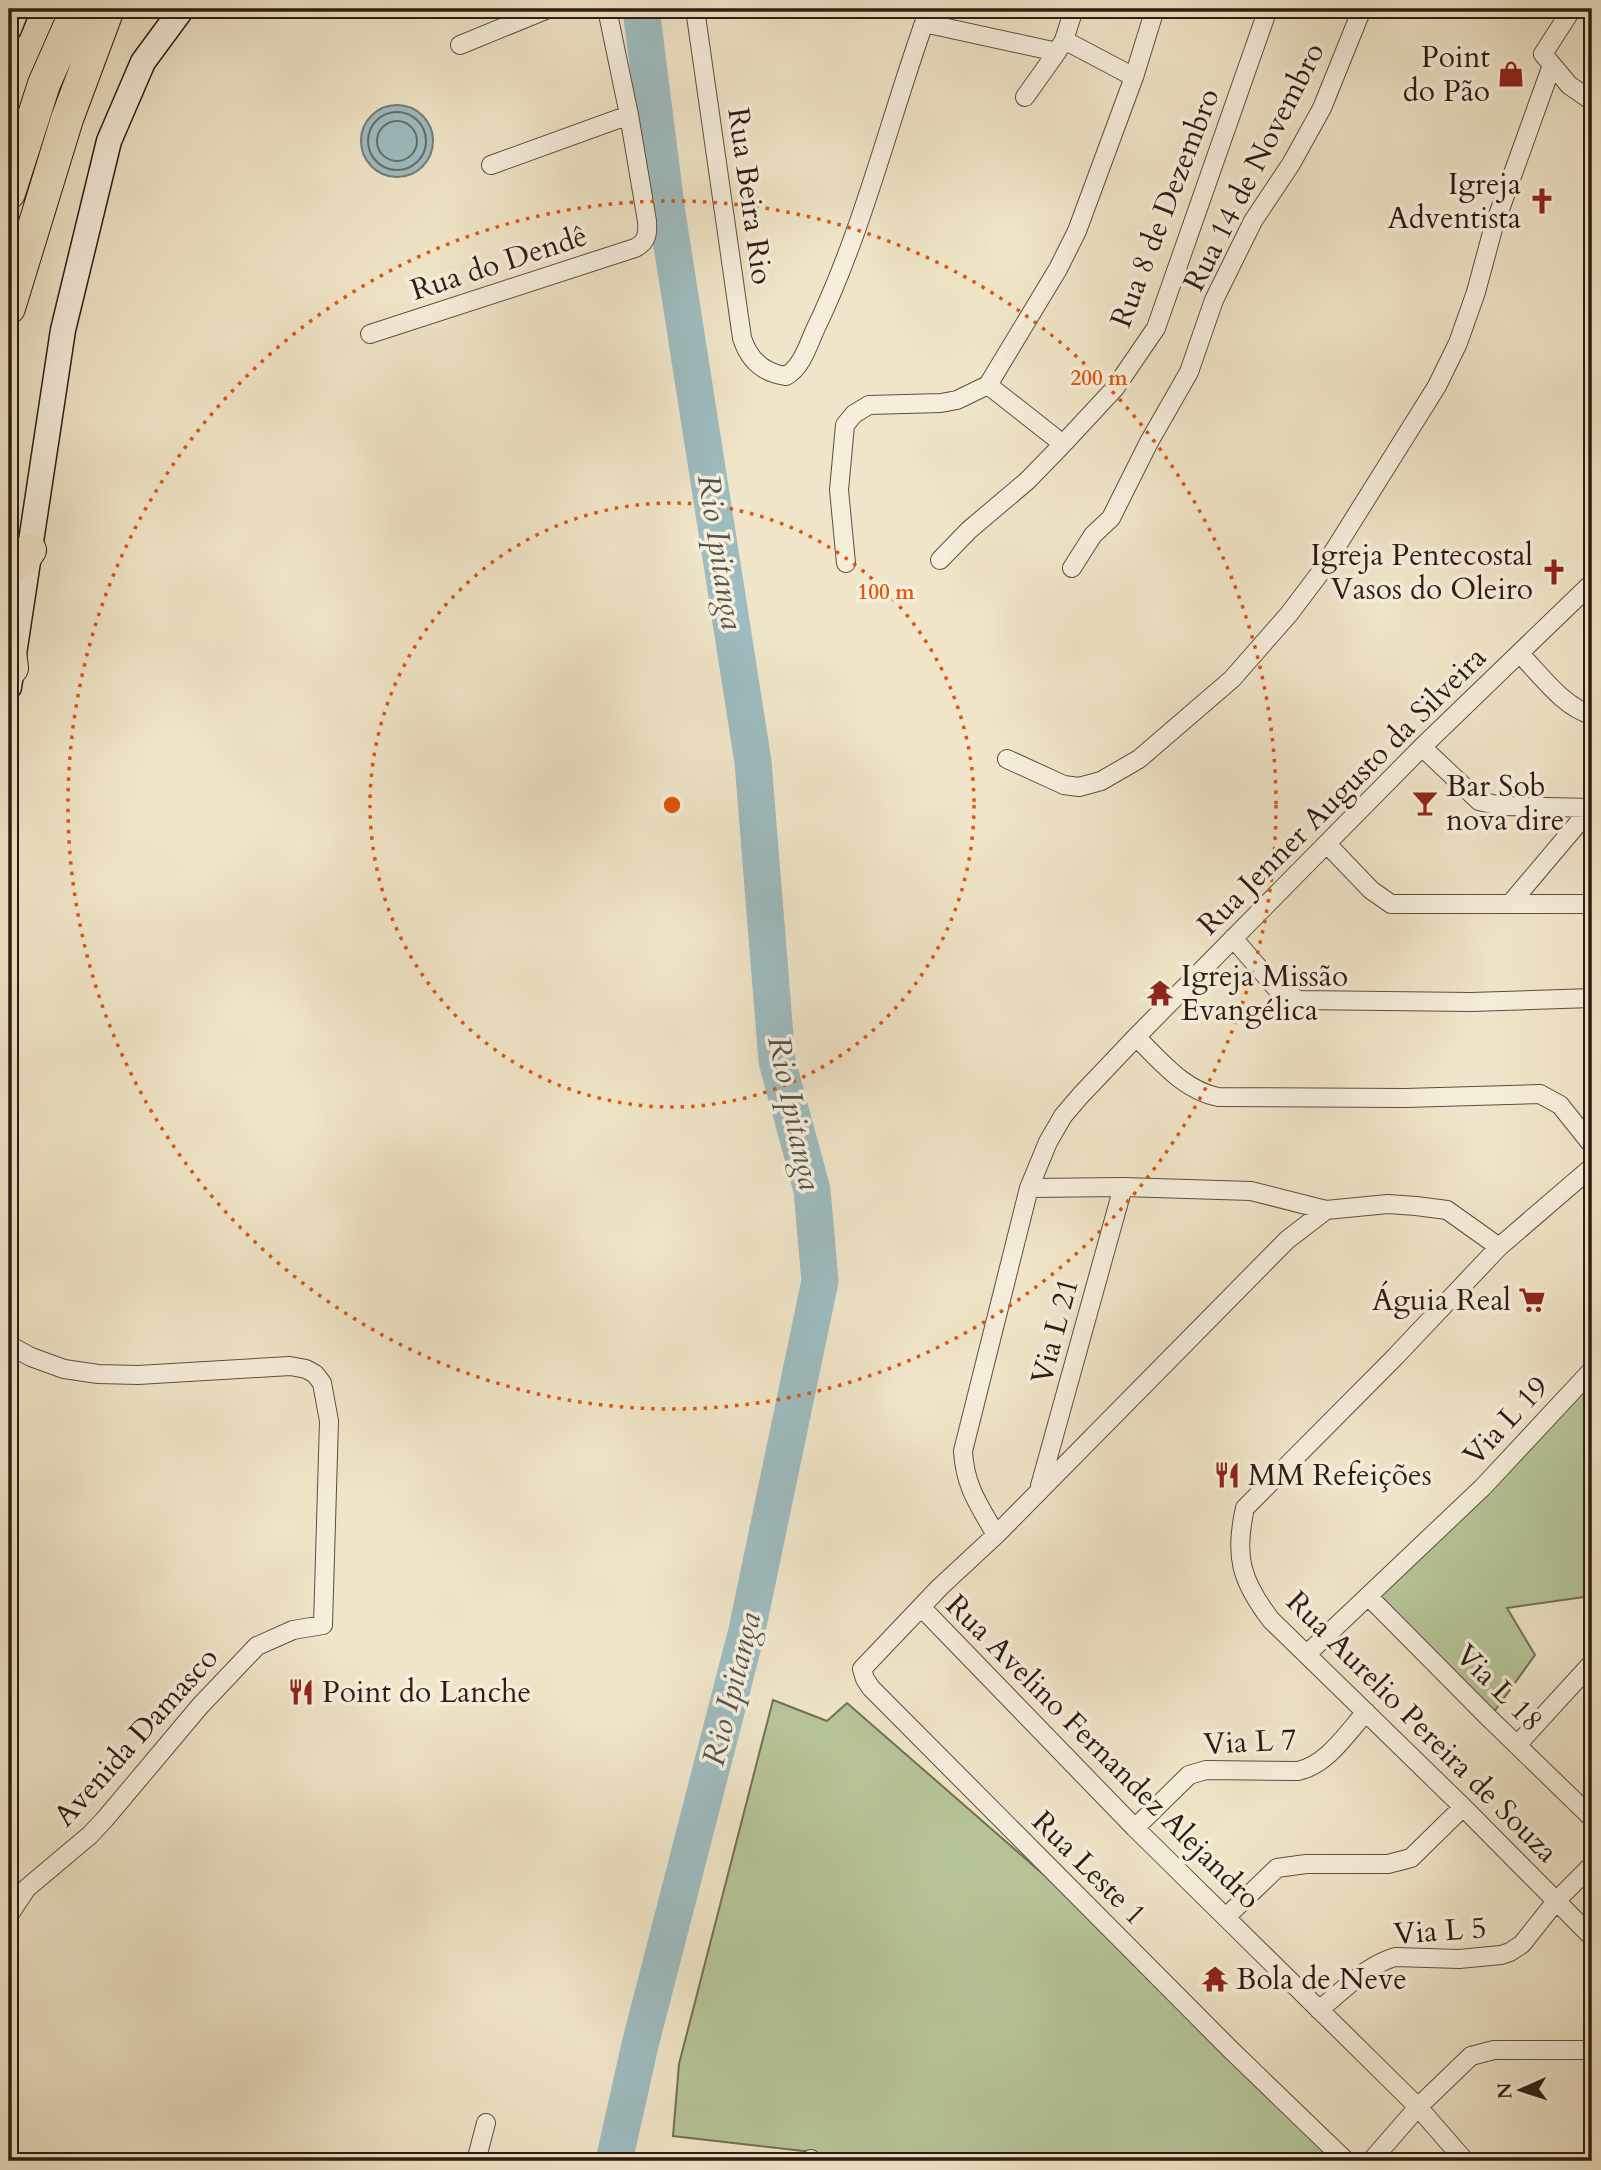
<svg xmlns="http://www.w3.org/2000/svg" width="1601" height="2170" font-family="Cardo,serif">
<rect width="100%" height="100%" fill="#f0e5c8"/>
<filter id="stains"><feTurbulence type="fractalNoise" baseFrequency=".00286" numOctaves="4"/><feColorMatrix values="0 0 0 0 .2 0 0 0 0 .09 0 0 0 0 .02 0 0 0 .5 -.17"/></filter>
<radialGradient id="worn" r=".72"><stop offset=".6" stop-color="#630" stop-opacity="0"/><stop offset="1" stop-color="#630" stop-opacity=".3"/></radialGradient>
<path fill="#b6c598" stroke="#727056" stroke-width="2" d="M1592,1387V1584L1584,1597L1507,1608L1535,1655L1491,1716L1366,1590L1587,1388Z
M773,1700L827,1721L847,1703L1182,1995L1352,2161H825L812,2152L673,2136L679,2064Z"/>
<path fill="#9ebcc0" stroke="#717c7b" stroke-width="2" d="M361 141a36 36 0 1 1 72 0a36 36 0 1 1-72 0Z"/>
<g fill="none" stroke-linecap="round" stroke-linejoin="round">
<path stroke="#666c6a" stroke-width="2" d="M368 141a29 29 0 1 1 58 0a29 29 0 1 1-58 0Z
M377 141a20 20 0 1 1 40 0a20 20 0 1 1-40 0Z"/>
<path stroke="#9ebcc0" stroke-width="37" d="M614,2161L640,2045L747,1630L820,1281L812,1190L777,1061L753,762L667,213L641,9"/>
<g stroke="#5e4e40" stroke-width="20">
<path id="street" d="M695,9L742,338C749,360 763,373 786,376C801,368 808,346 814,332C864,229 890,116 929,9
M1572,9L1543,54L1569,85L1592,101
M924,23L1057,52
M1064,40L1134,77
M460,45L548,9
M1025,97L1057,52L1064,40L1074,9
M491,165L629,115
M370,334L635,248C647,242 648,234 647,221L629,115L607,9
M988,385L1063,444
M940,560L969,530L1027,481L1063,444L1115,388L1156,328L1268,9
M846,563L839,490L845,425L854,414L869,405L941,403L957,400L988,385L1058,269L1077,231L1134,77L1155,9
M1072,568L1093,535L1111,518L1149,442L1189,372L1214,300L1253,221L1291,164L1322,108L1362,9
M1520,654C1541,675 1563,707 1592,715
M1422,747L1479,801L1501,806L1592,808
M1007,759L1064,785L1079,787L1101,781L1139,759L1232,679L1289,614L1320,573L1437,386L1458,343L1476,292L1493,229L1552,65
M1327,844L1371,890L1391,904H1592
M1510,904L1591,808
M1233,938L1277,989L1299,1000L1471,1002L1592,998
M1136,1037C1161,1061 1183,1090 1218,1097L1405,1098L1540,1094L1560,1105L1592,1145
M1592,1167L1499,1247L1395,1357L1245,1508C1234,1556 1241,1581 1271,1620L1463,1807L1592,1937
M1029,1188L1123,1187L1251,1191L1326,1210L1388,1204L1416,1206L1447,1210L1499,1247
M1326,1210L1287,1240L996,1535L940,1587L862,1669L865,1679L871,1688L1231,2050L1346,2161
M9,1345L31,1357L64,1369L98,1374L138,1375L290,1366L306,1369L315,1374L322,1383L329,1421L323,1625L293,1630L257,1646L200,1706L105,1819L90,1835L27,1888L9,1915
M1040,1486L1123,1187
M996,1535C979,1505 965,1487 963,1451L1029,1188L1048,1142L1063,1116L1080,1096L1136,1037L1422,747L1592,583
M1368,1596L1488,1717L1592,1818
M921,1607L1135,1828L1418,2107L1465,2161
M1307,1654L1483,1487L1592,1370
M1517,1745L1592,1663
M1135,1828L1189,1775L1206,1770L1298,1771C1327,1765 1347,1733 1366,1712
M1226,1917L1277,1868L1306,1864H1388L1411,1858L1463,1807
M1319,2010C1343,1991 1365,1966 1395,1957L1459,1959L1501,1955L1510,1952L1522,1944L1557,1900L1592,1865
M476,2161L486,2123
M809,2161L811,2159
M1371,2161L1418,2107L1471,2056L1494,2050H1592"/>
</g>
<g stroke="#2e1b13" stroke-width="27">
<path id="secondary" d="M9,29L17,9
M9,687L63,330L109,141L143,62L182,9"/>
</g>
<g stroke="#2e1b13" stroke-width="34">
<path id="highway" d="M9,193L44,84L77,9
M9,308L67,119L108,9
M9,565C21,565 24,559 30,550
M9,643L12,668"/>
</g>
<use href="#street" stroke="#f5eedb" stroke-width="18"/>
<use href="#secondary" stroke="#f5eedb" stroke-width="24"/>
<use href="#highway" stroke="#f0e5c8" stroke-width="32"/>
</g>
<g fill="none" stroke="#df560c" stroke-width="3.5" stroke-dasharray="3.5 7">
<circle cx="672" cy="805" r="302"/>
<circle cx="672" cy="805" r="604"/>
</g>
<defs>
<g id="shop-bare" transform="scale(2.1)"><path d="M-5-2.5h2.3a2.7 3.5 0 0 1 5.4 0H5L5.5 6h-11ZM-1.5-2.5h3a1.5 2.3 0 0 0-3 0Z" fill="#8f2418" stroke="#f5eedb" stroke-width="2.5" paint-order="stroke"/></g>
<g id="church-bare" transform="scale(2.1)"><path d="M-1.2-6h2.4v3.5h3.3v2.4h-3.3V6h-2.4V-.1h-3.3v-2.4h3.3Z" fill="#8f2418" stroke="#f5eedb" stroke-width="2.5" paint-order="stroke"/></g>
<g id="bar-bare" transform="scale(2.1)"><path d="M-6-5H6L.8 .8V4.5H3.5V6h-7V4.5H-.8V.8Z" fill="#8f2418" stroke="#f5eedb" stroke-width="2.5" paint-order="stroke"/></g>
<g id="temple-bare" transform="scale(2.1)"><path d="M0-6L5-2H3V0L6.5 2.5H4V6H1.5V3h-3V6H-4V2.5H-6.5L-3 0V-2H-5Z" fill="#8f2418" stroke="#f5eedb" stroke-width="2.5" paint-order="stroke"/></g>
<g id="supermarket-bare" transform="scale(2.1)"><path d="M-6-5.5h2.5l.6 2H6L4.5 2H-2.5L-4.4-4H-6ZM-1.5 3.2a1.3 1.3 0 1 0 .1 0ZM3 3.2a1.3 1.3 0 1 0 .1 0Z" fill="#8f2418" stroke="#f5eedb" stroke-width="2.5" paint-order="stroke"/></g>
<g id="restaurant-bare" transform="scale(2.1)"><path d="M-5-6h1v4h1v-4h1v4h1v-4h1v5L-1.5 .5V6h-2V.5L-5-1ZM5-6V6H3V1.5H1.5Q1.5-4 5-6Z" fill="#8f2418" stroke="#f5eedb" stroke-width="2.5" paint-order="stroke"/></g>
</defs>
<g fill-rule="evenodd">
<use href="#shop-bare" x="1511" y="74"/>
<use href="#church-bare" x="1542" y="201"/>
<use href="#church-bare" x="1554" y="572"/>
<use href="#bar-bare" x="1425" y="803"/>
<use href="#temple-bare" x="1160" y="993"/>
<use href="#supermarket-bare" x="1532" y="1300"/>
<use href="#restaurant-bare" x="1227" y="1475"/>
<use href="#restaurant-bare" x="301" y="1692"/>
<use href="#temple-bare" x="1215" y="1979"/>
</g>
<g text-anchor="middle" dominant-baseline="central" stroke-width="7" stroke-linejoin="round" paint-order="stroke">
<g font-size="30" fill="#2e1b13" stroke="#f5eedb" text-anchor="start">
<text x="1490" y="57" text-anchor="end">Point<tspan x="1490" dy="34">do Pão</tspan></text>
<text x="1521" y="184" text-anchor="end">Igreja<tspan x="1521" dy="34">Adventista</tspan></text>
<text x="1533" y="555" text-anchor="end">Igreja Pentecostal<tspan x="1533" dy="34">Vasos do Oleiro</tspan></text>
<text x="1446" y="786">Bar Sob<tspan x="1446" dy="34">nova dire</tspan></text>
<text x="1181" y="976">Igreja Missão<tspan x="1181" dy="34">Evangélica</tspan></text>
<text x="1511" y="1300" text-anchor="end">Águia Real</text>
<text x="1248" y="1475">MM Refeições</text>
<text x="322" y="1692">Point do Lanche</text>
<text x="1236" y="1979">Bola de Neve</text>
</g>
<g font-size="30" fill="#2e1b13" stroke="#f5eedb">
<text transform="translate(1254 167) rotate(-63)">Rua 14 de Novembro</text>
<text transform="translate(750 196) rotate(82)">Rua Beira Rio</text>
<text transform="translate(1165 208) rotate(-69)">Rua 8 de Dezembro</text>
<text transform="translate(499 263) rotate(-18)">Rua do Dendê</text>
<text transform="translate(1342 791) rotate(-45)">Rua Jenner Augusto da Silveira</text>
<text transform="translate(1055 1331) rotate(-75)">Via L 21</text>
<text transform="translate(1506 1421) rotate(-47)">Via L 19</text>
<text transform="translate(1499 1688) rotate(45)">Via L 18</text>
<text transform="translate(1422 1727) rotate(45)">Rua Aurelio Pereira de Souza</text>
<text transform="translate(136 1737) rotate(-48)">Avenida Damasco</text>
<text transform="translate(1250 1742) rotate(-3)">Via L 7</text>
<text transform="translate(1103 1752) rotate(45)">Rua Avelino Fernandez Alejandro</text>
<text transform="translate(1089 1868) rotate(45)">Rua Leste 1</text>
<text transform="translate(1440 1931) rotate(-4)">Via L 5</text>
</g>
<g font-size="32" font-style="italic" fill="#555350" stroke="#f5eedb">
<text transform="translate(720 552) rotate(81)">Rio Ipitanga</text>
<text transform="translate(794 1113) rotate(78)">Rio Ipitanga</text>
<text transform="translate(732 1689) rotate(-76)">Rio Ipitanga</text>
</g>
</g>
<circle cx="672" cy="805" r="10" fill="#df560c" stroke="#f5eedb" stroke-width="3.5"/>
<g font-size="21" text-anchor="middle" font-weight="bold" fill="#df560c" stroke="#f5eedb" stroke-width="7" stroke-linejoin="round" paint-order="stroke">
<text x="1099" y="385">200 m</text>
<text x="886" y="599">100 m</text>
</g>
<rect width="1601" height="2170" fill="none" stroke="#f0e5c8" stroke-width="35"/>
<rect x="10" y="10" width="1580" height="2149" fill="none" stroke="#2e1b13" stroke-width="3.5"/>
<rect x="18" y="18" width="1566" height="2135" fill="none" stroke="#2e1b13" stroke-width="2"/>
<g transform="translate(1521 2090) rotate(267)" stroke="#f5eedb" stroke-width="5" paint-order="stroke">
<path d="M0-5L12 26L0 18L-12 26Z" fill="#2e1b13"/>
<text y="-10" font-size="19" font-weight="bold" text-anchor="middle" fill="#2e1b13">N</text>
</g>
<rect width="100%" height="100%" filter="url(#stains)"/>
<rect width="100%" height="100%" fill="url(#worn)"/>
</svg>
